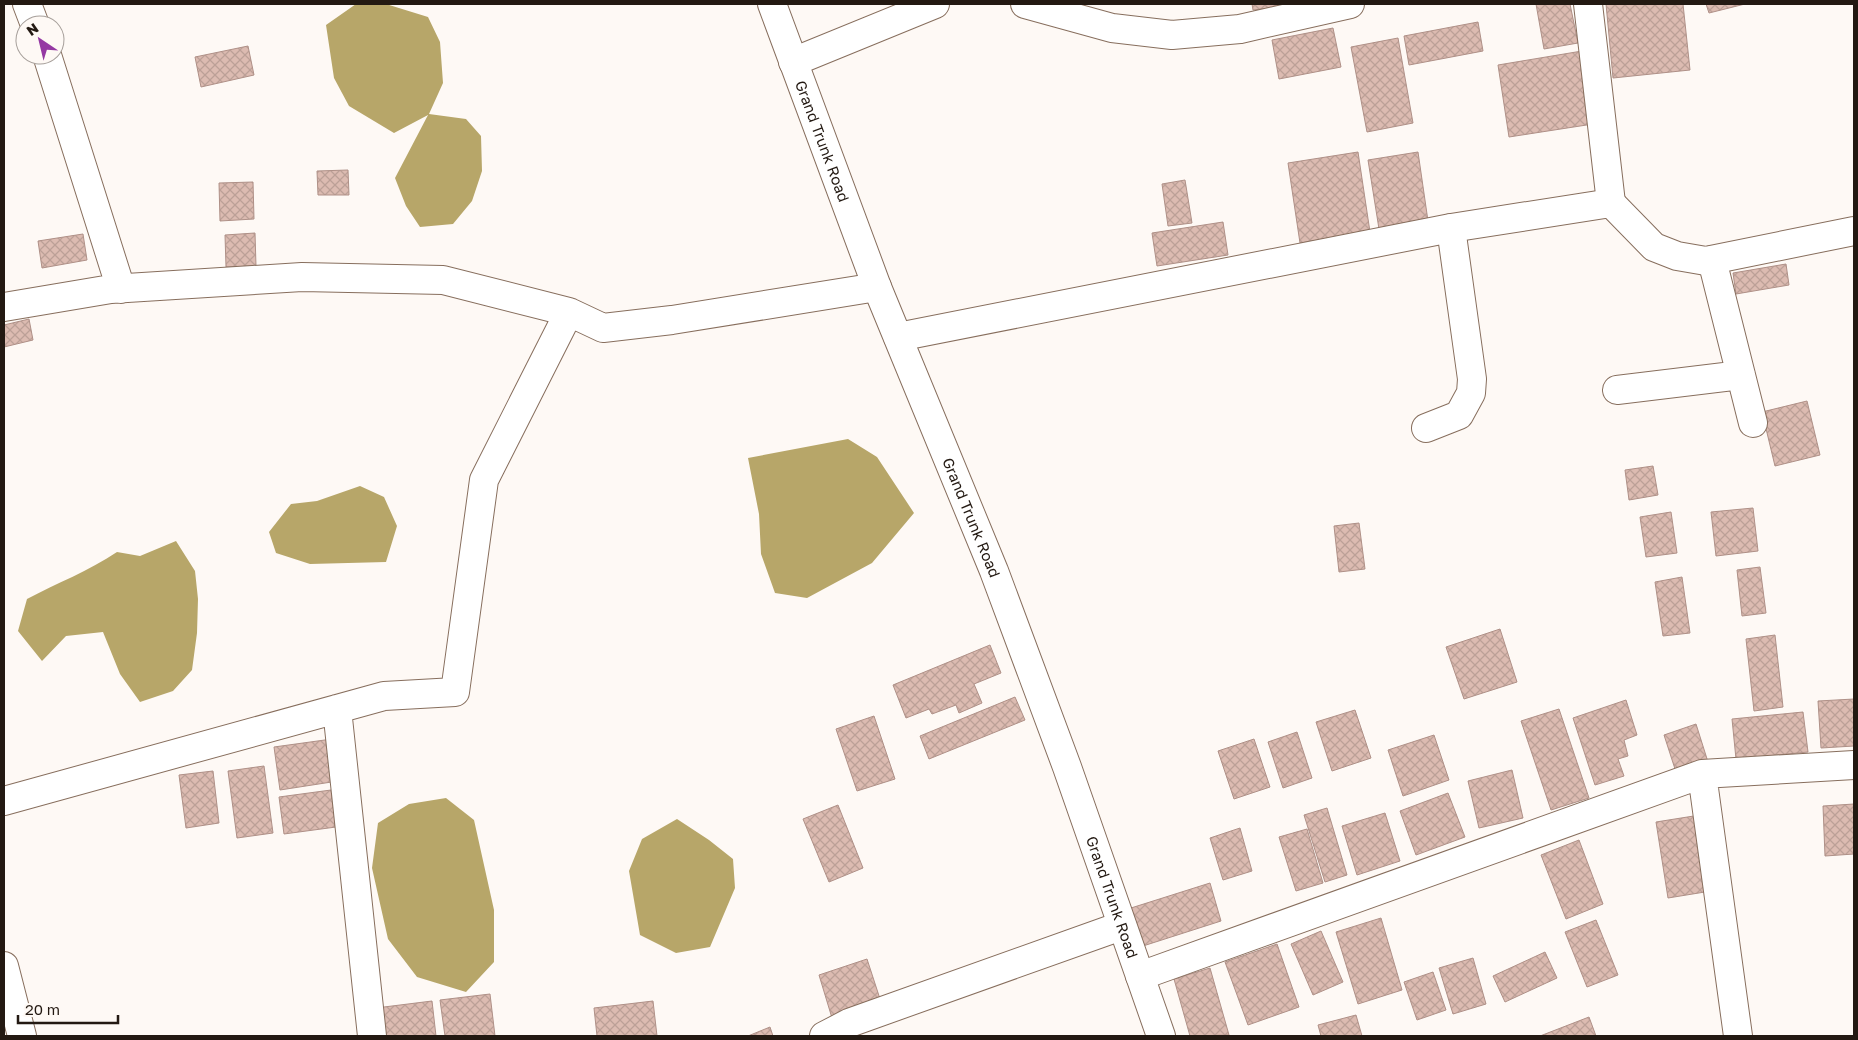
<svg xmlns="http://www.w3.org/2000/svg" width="1858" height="1040" font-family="'Golos Text',sans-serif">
<defs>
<pattern id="building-cross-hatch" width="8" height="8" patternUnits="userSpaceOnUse" patternTransform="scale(1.25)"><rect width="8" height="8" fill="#dcbbb1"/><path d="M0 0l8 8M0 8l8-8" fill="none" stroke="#bca097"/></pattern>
</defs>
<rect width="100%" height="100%" fill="#fef9f5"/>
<path fill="#b7a669" d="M356,4H386L428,17L440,42L443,83L429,114L466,119L481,136L482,171L472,201L453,224L420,227L406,206L395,178L428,115L394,133L349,106L334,78L326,25Z
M848,439L877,457L914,513L872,563L807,598L775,593L761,554L759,514L748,458Z
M360,486L384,497L397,526L386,562L310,564L276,553L269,532L291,504L317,501Z
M176,541L195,571L198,599L197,633L192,670L173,691L140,702L120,674L103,632L66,636L42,661L18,631L27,599C57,583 89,571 117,552L140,556Z
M446,798L474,820L494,910V962L466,992L417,977L388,939L372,868L378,823L409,804Z
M677,819L709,840L733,859L735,888L710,947L676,953L640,935L629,871L642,839Z"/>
<path fill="url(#building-cross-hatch)" stroke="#af9087" d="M1252,4H1304L1253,10Z
M1536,4H1570L1578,43L1544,49Z
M1606,4H1683L1690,70L1613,78Z
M1706,4H1745L1709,13Z
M1478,22L1483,51L1409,65L1404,36Z
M1333,28L1341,67L1279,79L1272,40Z
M1398,38L1413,123L1367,132L1351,47Z
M248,46L254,75L201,87L195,57Z
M1582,51L1593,124L1509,137L1498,65Z
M1358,152L1370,232L1300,243L1288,163Z
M1418,152L1428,221L1379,229L1368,160Z
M348,170L349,195H318L317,171Z
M1185,180L1192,223L1168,226L1162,184Z
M253,182L254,219L220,221L219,183Z
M1223,222L1228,255L1157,266L1152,233Z
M255,233L256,266L226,267L225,235Z
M83,234L87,260L42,268L38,241Z
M1786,264L1789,285L1736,294L1733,273Z
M29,319L33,340L4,347V325Z
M1807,401L1820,455L1775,466L1762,412Z
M1653,466L1658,495L1629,500L1625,470Z
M1753,508L1758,551L1716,556L1711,512Z
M1671,512L1677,553L1646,557L1640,517Z
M1359,523L1365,569L1339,572L1334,526Z
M1760,567L1766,613L1742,616L1737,570Z
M1682,577L1690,633L1663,636L1655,582Z
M1500,629L1517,682L1464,699L1446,647Z
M1775,635L1783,707L1754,711L1746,639Z
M990,645L1001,673L974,684L982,703L959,713L956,705L932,714L929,709L906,718L893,685Z
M1015,697L1025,720L929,759L920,736Z
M1854,699V746L1821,748L1818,701Z
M1626,700L1637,735L1624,740L1628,756L1618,759L1624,776L1595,785L1573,718Z
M1559,709L1589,798L1551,810L1521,721Z
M1355,710L1371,758L1332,771L1316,722Z
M1803,712L1808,752L1736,759L1732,719Z
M874,716L895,779L857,791L836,729Z
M1696,724L1708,762L1676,772L1664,735Z
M1297,732L1312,778L1283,788L1268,742Z
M1434,735L1449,780L1403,796L1388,750Z
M332,739L338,781L280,790L274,747Z
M1254,739L1270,787L1234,799L1218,751Z
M264,766L273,833L237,838L228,771Z
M1512,770L1523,818L1479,828L1468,781Z
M213,771L219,823L186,828L179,775Z
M331,790L336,827L284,834L279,797Z
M1448,793L1465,837L1416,855L1400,811Z
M1854,804V854L1825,856L1823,806Z
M838,805L863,868L829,882L803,819Z
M1327,808L1347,875L1325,882L1304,815Z
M1385,813L1400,861L1357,875L1342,826Z
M1700,815L1711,891L1668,898L1656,822Z
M1240,828L1252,871L1223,880L1210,838Z
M1307,829L1323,883L1296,891L1279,837Z
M1579,840L1603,904L1566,919L1541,855Z
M1210,883L1221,921L1143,946L1131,908Z
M1381,918L1402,990L1358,1004L1336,932Z
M1596,920L1618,975L1587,987L1565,932Z
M1321,931L1343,982L1313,995L1291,944Z
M1277,944L1299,1007L1248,1025L1225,962Z
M1545,952L1557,978L1505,1002L1493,976Z
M1473,958L1486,1004L1453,1014L1439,968Z
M867,959L881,1002L832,1018L819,975Z
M1210,968L1229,1035L1190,1036L1174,979Z
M1433,972L1446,1010L1417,1020L1404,982Z
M490,994L495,1036H445L440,1000Z
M432,1001L436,1036H379L376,1008Z
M653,1001L657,1036H597L594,1008Z
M1356,1015L1362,1036H1321L1318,1025Z
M1589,1017L1596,1036H1540Z
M770,1027L773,1036H748Z"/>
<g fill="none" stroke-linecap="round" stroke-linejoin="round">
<g stroke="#876e5d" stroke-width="30">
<path id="minor" d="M27,4L35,25
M1025,4L1112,28L1172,35L1240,29L1350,4
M1588,4L1611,203
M47,55L121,289
M793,62L935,4
M1712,260L1753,423
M4,307L111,289L302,277L443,280L569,312L603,328L672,320L877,287
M1617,390L1741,375
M1426,428L1459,415L1471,393L1472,379L1451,228
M337,709L372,1036
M4,801L384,696L455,692L484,480L569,312
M4,966L22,1036
M824,1036L849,1023L1121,926"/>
</g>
<g stroke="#876e5d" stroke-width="30">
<path id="tertiary" d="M898,337L1451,228L1611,203L1654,247L1677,256L1706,261L1854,231
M1702,774L1738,1036
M1140,976L1702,774L1854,765"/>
</g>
<g stroke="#876e5d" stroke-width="30">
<g id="primary">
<path id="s1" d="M772,4L877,287L994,571L1067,767L1161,1036"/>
</g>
</g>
<use href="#minor" stroke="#fff" stroke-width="28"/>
<use href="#tertiary" stroke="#fff" stroke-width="28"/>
<use href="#primary" stroke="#fff" stroke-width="28"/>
</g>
<g text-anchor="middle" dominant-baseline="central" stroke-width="4" stroke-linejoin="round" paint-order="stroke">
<g font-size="15" fill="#231912" stroke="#fef9f5">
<text stroke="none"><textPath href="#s1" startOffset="146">Grand Trunk Road</textPath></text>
<text stroke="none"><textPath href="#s1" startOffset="551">Grand Trunk Road</textPath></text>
<text stroke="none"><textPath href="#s1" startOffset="956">Grand Trunk Road</textPath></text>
</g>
</g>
<rect width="1858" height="1040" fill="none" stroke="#231912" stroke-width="10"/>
<g transform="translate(40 40) rotate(325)"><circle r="24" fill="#fef9f5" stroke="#a69f9a"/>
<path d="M0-4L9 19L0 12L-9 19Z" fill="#9539a3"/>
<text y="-8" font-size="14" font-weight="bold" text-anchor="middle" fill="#231912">N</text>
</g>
<path d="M18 1015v8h100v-8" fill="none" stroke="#231912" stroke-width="2.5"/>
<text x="25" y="1015" font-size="15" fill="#231912" stroke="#fef9f5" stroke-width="4" paint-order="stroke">20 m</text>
</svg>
